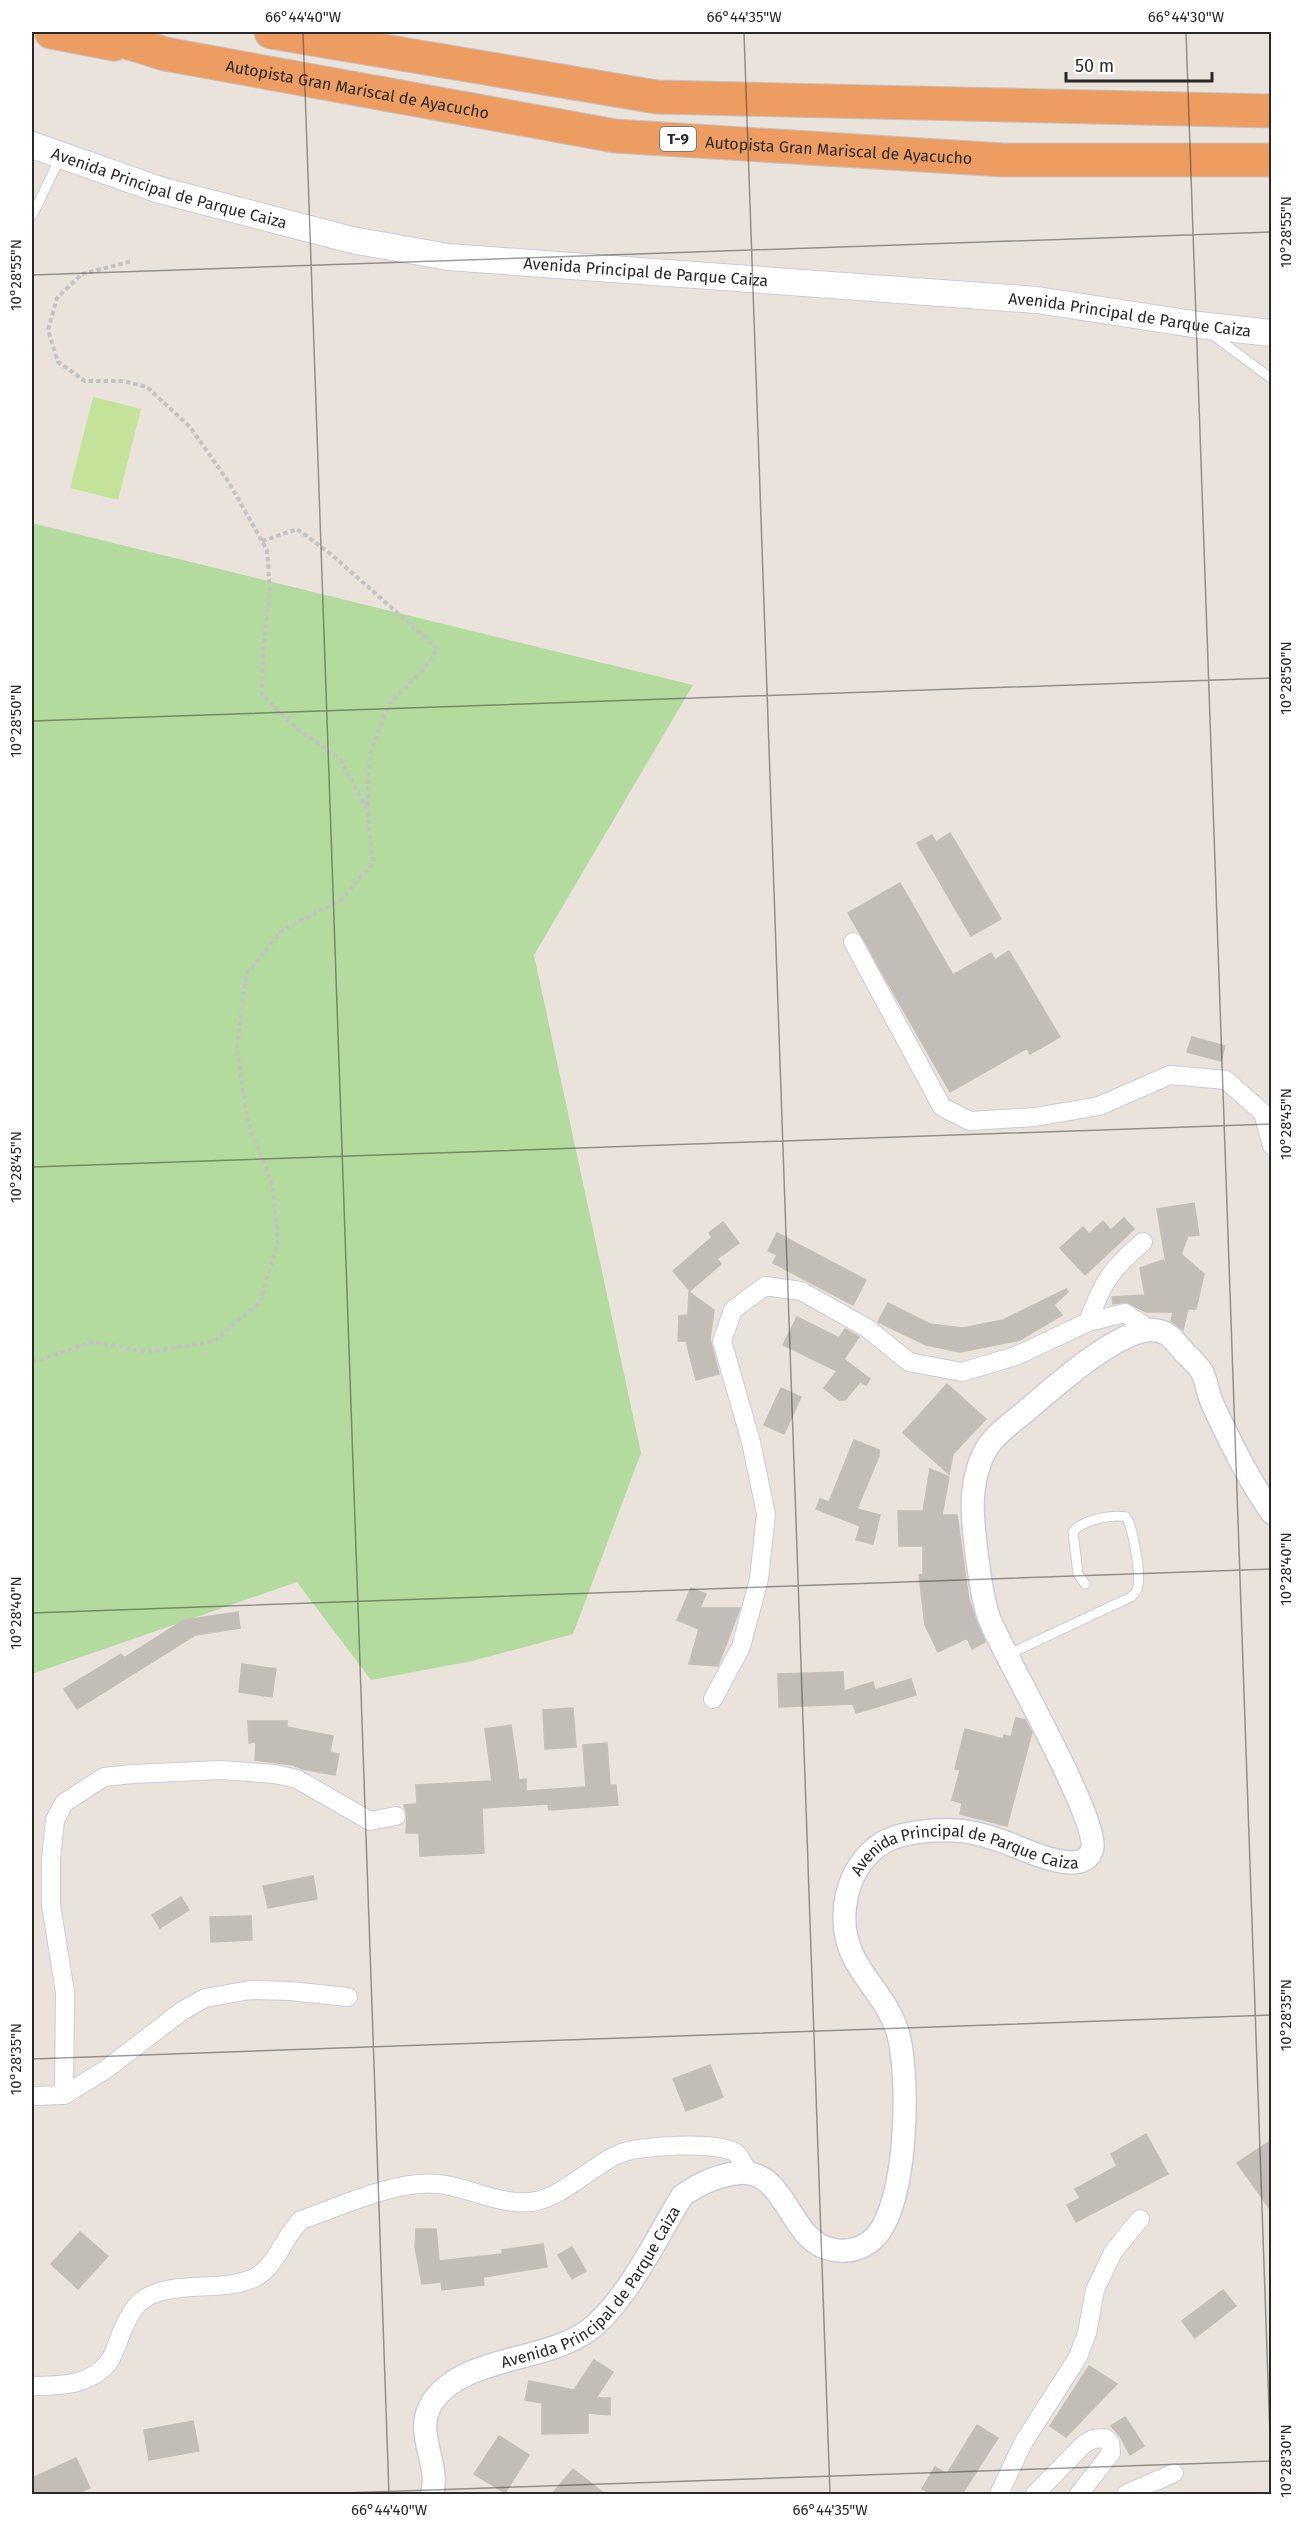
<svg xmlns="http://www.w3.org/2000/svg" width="1303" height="2526" font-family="'Fira Sans',sans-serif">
<rect width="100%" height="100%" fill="#e9e3dc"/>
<path fill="#b3db9d" d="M32,523L693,685L534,955L641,1453L573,1634L472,1661L371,1680L297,1582L32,1674Z"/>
<path fill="#c4e299" d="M93,397L141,409L118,500L70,488Z"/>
<path fill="#c2beb7" stroke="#c4bfb6" stroke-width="1.5" d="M950,833L1001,919L971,936L917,843L932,835L936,842Z
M900,883L953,975L991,953L995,960L1009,951L1060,1037L1030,1054L1027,1048L950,1092L848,913Z
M1192,1037L1225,1046L1221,1061L1187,1052Z
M1194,1203L1199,1235L1188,1236L1181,1254L1204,1274L1196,1309H1188L1183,1330L1171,1321L1173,1312H1146L1126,1302L1113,1304L1112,1297L1145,1295L1140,1268L1163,1260L1166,1263L1157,1209Z
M1124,1218L1134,1229L1085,1275L1060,1248L1083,1227L1089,1234L1103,1221L1111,1230Z
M723,1222L739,1243L717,1259L721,1264L690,1291L673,1271L712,1237L709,1233Z
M777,1233L866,1280L853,1305L773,1263L777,1255L768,1251Z
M1066,1289L1068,1292L1054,1305L1062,1315L1020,1340L960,1352L926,1345L878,1322L888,1303L930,1324L963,1328L1003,1320Z
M689,1292L714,1310L710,1339L719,1374L696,1380L686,1341H678L679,1316L688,1315Z
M797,1317L839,1338L845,1329L859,1337L844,1359L870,1379L866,1385L860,1382L845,1400H839L824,1388L837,1371L783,1345Z
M947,1384L986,1419L953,1454L949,1474L903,1433Z
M781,1388L801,1397L784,1434L764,1425Z
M854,1440L879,1450V1456L857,1509L880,1515L873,1544L856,1540L860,1526L816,1509L820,1499L829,1502Z
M930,1469L949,1477L942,1515H957L969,1600L985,1642L972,1649L967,1638L938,1652L925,1625L919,1575L923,1574V1546H899L898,1511H923Z
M691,1588L706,1594L700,1608H740L718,1666L689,1664L699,1629L677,1620Z
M238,1612L240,1628L195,1635L77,1709L64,1689L121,1654L124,1658L184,1620Z
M242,1664L276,1669L272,1697L239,1692Z
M843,1672L844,1691L873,1682L875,1690L911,1679L916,1695L856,1713L853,1704L779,1707L778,1674Z
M573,1708L576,1747L545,1749L543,1710Z
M1016,1718L1025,1720L1032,1732L1007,1826L960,1814L962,1803L952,1800L960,1770L955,1769L965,1729L1003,1739L1004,1735L1011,1737Z
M248,1721H287V1727L333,1736L330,1752L339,1754L335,1775L303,1769L293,1765L255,1760L256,1742L249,1743Z
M511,1725L519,1780L526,1779V1791L586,1787L583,1745L607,1743L610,1785H616L618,1805L549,1810L548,1804L482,1808L484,1853L420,1856L419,1833H406L407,1814L404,1805L417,1804L416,1785L492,1781L485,1729Z
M313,1876L317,1899L268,1908L263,1886Z
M181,1897L189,1910L160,1928L152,1915Z
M251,1916L252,1940L211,1942L210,1917Z
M710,2065L723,2097L686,2111L673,2079Z
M1146,2134L1168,2174L1076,2222L1067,2205L1080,2198L1075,2189L1117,2166L1111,2154Z
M1272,2140V2212L1237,2163Z
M416,2229H436L439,2261L502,2254V2250L543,2244L547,2267L483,2277L484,2285L442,2290L441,2282L422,2284L415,2247Z
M80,2232L108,2256L78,2289L51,2264Z
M572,2247L586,2271L572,2279L558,2255Z
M1223,2290L1236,2306L1195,2338L1182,2321Z
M594,2360L613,2372L596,2398H610V2415L588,2413V2433L542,2434V2403L525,2400L529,2381L574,2390Z
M1089,2366L1117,2384L1066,2437L1050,2426Z
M1125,2417L1144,2446L1130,2455L1120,2436L1111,2426Z
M193,2421L199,2451L149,2460L144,2430Z
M977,2425L998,2438L962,2494H931L922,2489L935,2467L947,2474Z
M499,2436L529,2455L505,2493L474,2474Z
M76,2458L90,2488L75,2494H32V2478Z
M573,2469L605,2494H552Z"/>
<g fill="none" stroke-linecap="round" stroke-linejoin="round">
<g stroke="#cacdd9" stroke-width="11">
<path id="service" d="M32,216L61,156
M1210,333L1272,379
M1007,1655L1131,1597C1132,1596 1137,1591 1137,1589C1142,1577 1133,1527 1126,1517C1112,1514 1082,1520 1073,1532L1078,1574L1085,1584"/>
</g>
<g stroke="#cacdd9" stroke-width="20">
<path id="minor" d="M853,942L942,1107L970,1121L1035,1117L1099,1106L1170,1075L1226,1080L1263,1113L1272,1146
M1088,1322C1102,1283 1111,1269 1143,1242
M713,1699L741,1647L759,1579L766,1514L751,1442L722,1341L733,1310L765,1286L801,1291L867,1328L909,1362L962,1372L1016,1356L1088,1322L1125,1313L1151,1330
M64,2095L65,1992L51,1905V1859L55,1820L64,1803L104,1777L132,1774L221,1770L275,1774L297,1779L370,1821L396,1816
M32,2096L64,2095L105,2070L182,2011L205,1998L250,1990L290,1991L348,1997
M32,2386C58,2386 89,2386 108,2363C115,2354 118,2340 123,2329C127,2320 132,2309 140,2302C168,2278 223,2294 256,2277C277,2265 284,2236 301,2220C339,2207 398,2179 438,2184C469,2187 498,2205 531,2202C562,2198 591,2166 619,2154C638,2145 720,2141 736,2153C741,2158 745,2167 749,2172
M999,2494L1023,2443L1078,2357L1087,2333L1095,2290L1113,2252L1140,2219
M1035,2494L1084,2444L1093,2439L1105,2438L1110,2442L1111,2453L1079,2494
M1126,2494L1174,2473"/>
</g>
<g stroke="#cacdd9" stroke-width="25">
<g id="tertiary">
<path id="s1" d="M432,2494C441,2463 412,2432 433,2401C466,2355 544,2363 589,2330C627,2301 657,2237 682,2196C700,2183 717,2175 739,2173C789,2169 788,2245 835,2250C847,2252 858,2250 868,2243C909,2217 910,2076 898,2033C888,2001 868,1985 854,1958C834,1918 846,1865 884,1842C903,1831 940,1829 962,1831C978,1833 997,1839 1012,1845C1029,1851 1083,1878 1092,1850C1101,1822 1004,1656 989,1618C981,1597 971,1520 973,1497C974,1478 980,1454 993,1440C1002,1429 1015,1420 1026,1411C1053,1388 1115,1332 1150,1330C1167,1329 1174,1340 1184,1352C1190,1358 1198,1365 1202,1372C1207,1382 1208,1395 1213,1405C1230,1442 1248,1479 1272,1513"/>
</g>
</g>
<g stroke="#cacdd9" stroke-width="28">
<g id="secondary">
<path id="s2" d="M32,145L160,190L352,240L448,257L1037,300L1199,325L1272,333"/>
</g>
</g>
<g stroke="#c3c3c3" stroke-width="35">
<g id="motorway">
<path d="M51,32L114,44"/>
<path id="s3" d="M94,32L165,54L615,136L1003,160H1272"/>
<path d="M271,32L657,97L1272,111"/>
</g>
</g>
<path stroke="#c3c3c3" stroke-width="4" stroke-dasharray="4.5 3" stroke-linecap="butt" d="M262,541L297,529L332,555L438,649L423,670L389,704L370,754L367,808
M32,1362L94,1342L150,1352L214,1341L260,1302L278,1243L273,1187L248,1123L237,1049L246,974L283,930L341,900L373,863L367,809L339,758L296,728L262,695L263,648L270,592L267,550L228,481L190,427L147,387L123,381H85L58,362L48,330L57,298L82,274L132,261"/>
<use href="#service" stroke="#fff" stroke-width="9"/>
<use href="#minor" stroke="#fff" stroke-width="18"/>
<use href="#tertiary" stroke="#fff" stroke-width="22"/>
<use href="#secondary" stroke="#fff" stroke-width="26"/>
<use href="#motorway" stroke="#ee9d62" stroke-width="33"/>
</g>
<path fill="none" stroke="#292929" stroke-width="1.5" stroke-opacity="0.45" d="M303,32L389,2494M744,32L830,2494M1186,32L1272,2494M32,275L1272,232M32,721L1272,678M32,1167L1272,1124M32,1613L1272,1569M32,2059L1272,2015M315,2494L1272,2461"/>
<g text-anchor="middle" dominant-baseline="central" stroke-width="5" stroke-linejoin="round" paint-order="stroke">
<rect fill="#fff" stroke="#696969" stroke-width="1.5" x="660" y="127" width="36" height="24" rx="4.5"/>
<g font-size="15" font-weight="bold" fill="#292929">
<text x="678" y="139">T-9</text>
</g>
<g font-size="16" fill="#292929" stroke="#fff">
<text stroke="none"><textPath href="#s3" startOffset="270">Autopista Gran Mariscal de Ayacucho</textPath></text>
<text stroke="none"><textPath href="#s3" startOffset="756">Autopista Gran Mariscal de Ayacucho</textPath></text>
<text stroke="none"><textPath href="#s2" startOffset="144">Avenida Principal de Parque Caiza</textPath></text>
<text stroke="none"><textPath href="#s2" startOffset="630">Avenida Principal de Parque Caiza</textPath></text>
<text stroke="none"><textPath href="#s2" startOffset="1116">Avenida Principal de Parque Caiza</textPath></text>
<text stroke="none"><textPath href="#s1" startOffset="1176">Avenida Principal de Parque Caiza</textPath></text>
<text stroke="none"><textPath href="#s1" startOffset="298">Avenida Principal de Parque Caiza</textPath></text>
</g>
</g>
<rect width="1303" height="2526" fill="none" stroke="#ffffff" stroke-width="66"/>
<path d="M1066 72v9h146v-9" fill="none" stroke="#292929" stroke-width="3"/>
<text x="1075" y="72" font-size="18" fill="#292929" stroke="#ffffff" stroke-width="4.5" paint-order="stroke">50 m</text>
<rect x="33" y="33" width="1237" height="2460" fill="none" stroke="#292929" stroke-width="2"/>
<g font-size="15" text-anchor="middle" fill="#292929">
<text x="303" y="22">66°44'40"W</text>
<text x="744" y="22">66°44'35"W</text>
<text x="1186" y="22">66°44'30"W</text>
<text transform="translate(1286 232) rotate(-90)" y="5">10°28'55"N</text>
<text transform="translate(16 275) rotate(-90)" y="5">10°28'55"N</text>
<text transform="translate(1286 678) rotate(-90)" y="5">10°28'50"N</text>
<text transform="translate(16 721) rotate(-90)" y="5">10°28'50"N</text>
<text transform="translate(1286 1124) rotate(-90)" y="5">10°28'45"N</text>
<text transform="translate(16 1167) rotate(-90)" y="5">10°28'45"N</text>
<text transform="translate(1286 1569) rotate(-90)" y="5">10°28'40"N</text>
<text transform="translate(16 1613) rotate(-90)" y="5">10°28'40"N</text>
<text transform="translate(1286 2015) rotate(-90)" y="5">10°28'35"N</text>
<text transform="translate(16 2059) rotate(-90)" y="5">10°28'35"N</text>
<text transform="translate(1286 2461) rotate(-90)" y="5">10°28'30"N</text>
<text x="389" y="2515">66°44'40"W</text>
<text x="830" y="2515">66°44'35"W</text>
</g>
</svg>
